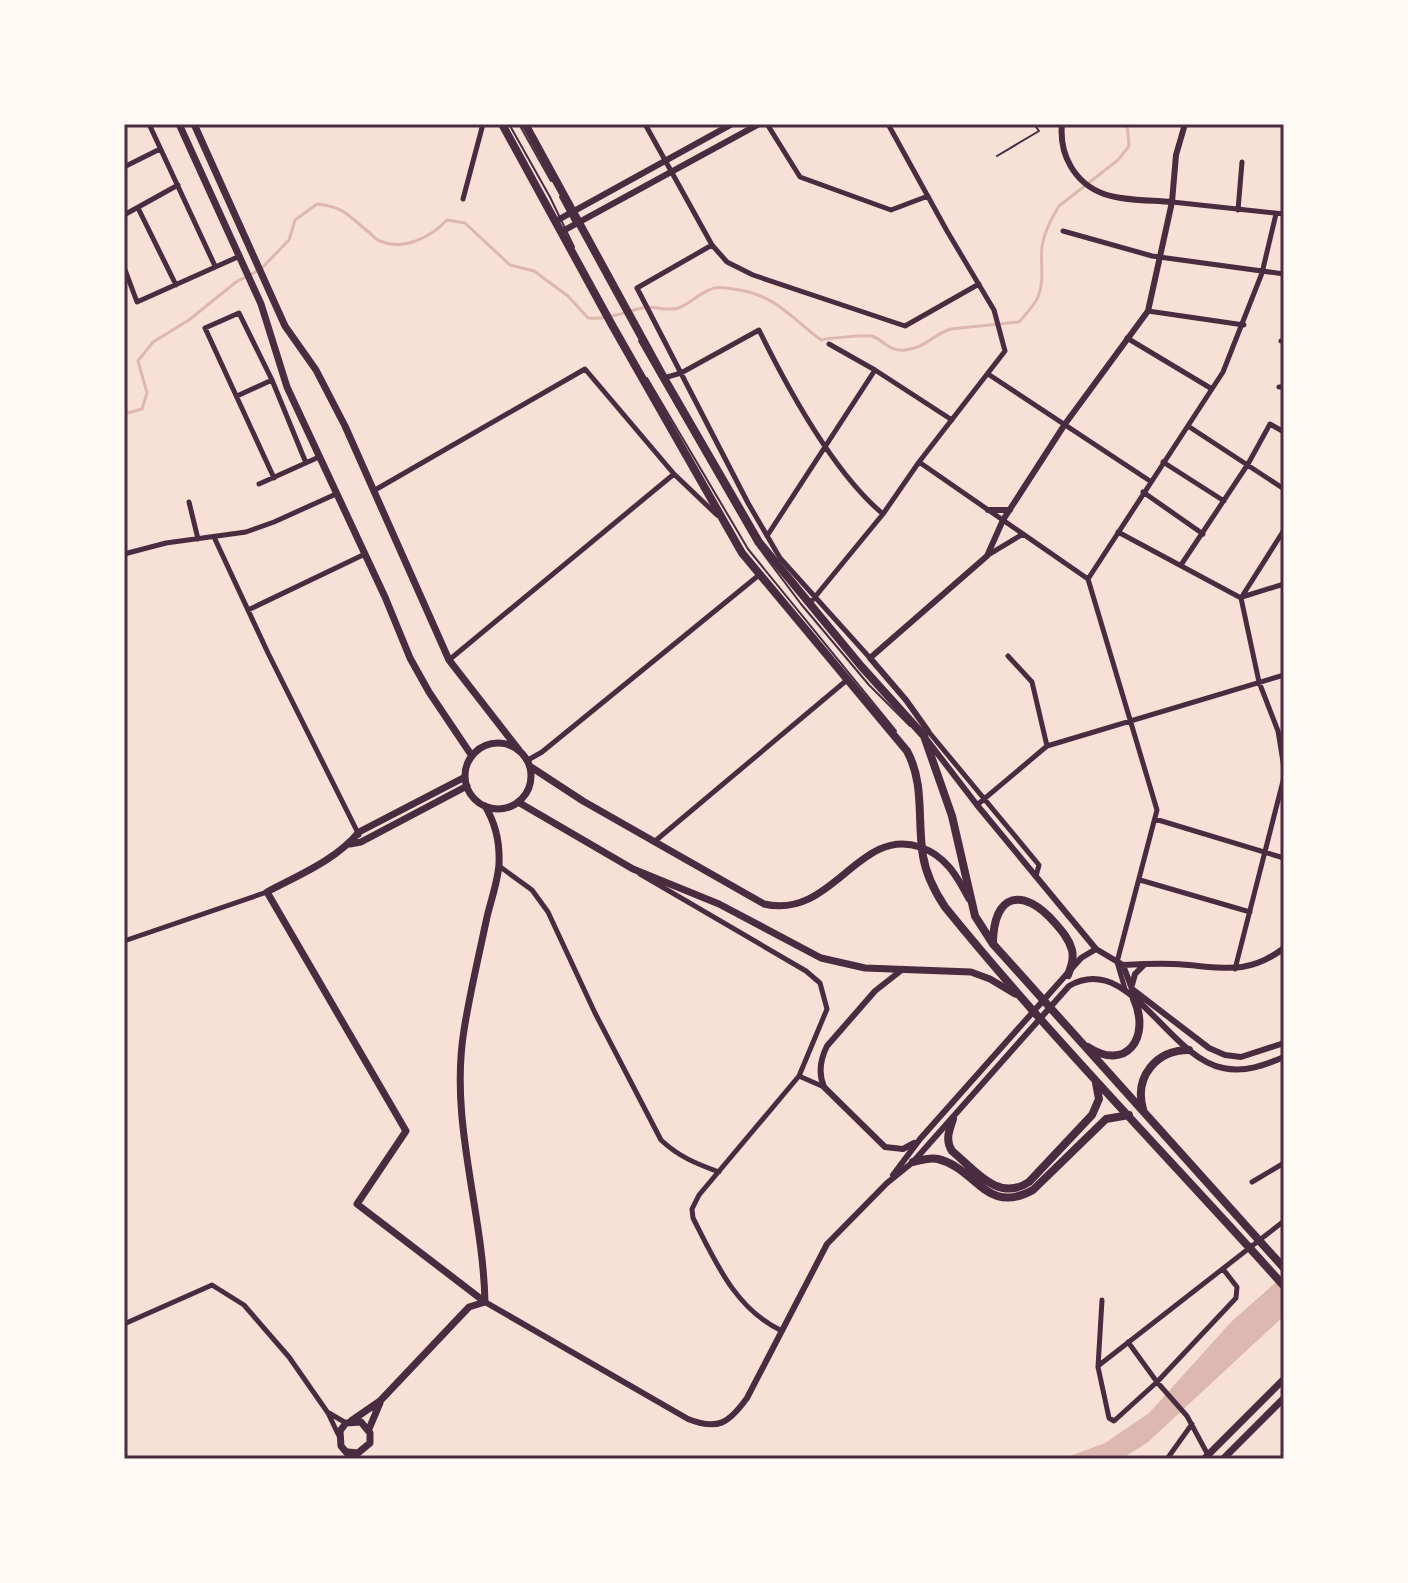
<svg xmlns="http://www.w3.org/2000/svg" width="1408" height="1583" font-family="Georgia,serif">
<rect width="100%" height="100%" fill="#f7e1d7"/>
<path fill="#dcb8b0" d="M1284,1275V1316L1147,1443L1121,1459H1062L1105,1443L1149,1413L1231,1322Z"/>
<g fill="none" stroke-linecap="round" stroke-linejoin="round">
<path stroke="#dcb8b0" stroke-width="3" d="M124,414L142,409L147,393L138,361L153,342L189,320L236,282L261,269L289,240L295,220L317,204C346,207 349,217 370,233C373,236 376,240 380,241C404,251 431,237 447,220L465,223L510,265L534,271L568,296L588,318C607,320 624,312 642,308C655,305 665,312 678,308C690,304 697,295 709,290C717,286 725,288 733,289C775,294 789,316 821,340C828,338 866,335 872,336C884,340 889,352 905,350C924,349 935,333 951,329L1019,322C1026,314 1034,306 1038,297C1045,281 1040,263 1042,247C1044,232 1051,219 1059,206L1118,160L1129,146L1127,124"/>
<path stroke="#4a2c40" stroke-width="2" d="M509,124L550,197L574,247
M519,124L551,181
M997,156L1039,131L1034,124
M560,197L574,223
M639,341L756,544L801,604L869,685L910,726
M647,378L748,549L896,731"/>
<path stroke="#4a2c40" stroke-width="5" d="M149,124L215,266
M645,124L712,245L727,262L753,275L905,326L979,284
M767,124L800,177L891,210L928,196
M124,167L160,149
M463,199L483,124
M1172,202L1284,214
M138,208L176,285
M1238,210L1242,162
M124,215L178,185
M1063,231L1152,256L1284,274
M712,245L637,288L748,503L780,558L870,658
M124,267L137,302L240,256
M1148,311L1244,325
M1127,338L1212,389
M1281,341H1284
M829,344L875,370L952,420
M988,374L1150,481
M664,378L681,373L759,330C788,389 833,472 883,514
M1279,387H1284
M237,396L272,380
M1188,426L1284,489
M919,462L1088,579L1157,810L1117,962L1125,989
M1163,462L1224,501
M274,478L205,328L239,313L272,380L306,463
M259,484L319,457
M375,490L585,369L674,474L717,515
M1143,492L1203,534
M189,502L198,539
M1118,532L1241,598L1259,682L1278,731L1284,768
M767,536L875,370
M214,537L268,653L359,835
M124,554L166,543L246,532L274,522L336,494
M988,555L1023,534
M1181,565L1248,464L1270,424L1284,432
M1088,579L1223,372L1262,273L1276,214
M1242,597L1284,584
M1241,598L1284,530
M810,603L883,514L919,462L1005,351L994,310L947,231L888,124
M248,610L365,554
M1008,656L1032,682L1047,746
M449,660L674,474
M928,731L1039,865L1036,876
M528,760L542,752L759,575
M977,805L1047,746L1284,675
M1155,819L1284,858
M654,842L847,680
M499,866L532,890L548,912L595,1013L661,1140C679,1157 697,1164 719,1172
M640,874L806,971L820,983L827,1009L799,1076L699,1195L692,1209L693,1218C715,1261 735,1309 782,1331
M1140,880L1250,912
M124,941L267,892
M1235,969L1284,777
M799,1076L824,1087
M1252,1182L1284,1163
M1102,1300L1098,1367L1109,1418L1114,1421L1157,1382L1236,1298L1237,1287L1223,1269
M124,1324L212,1285L244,1305L289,1357L328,1413L338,1434
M1128,1342L1157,1382L1187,1416L1208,1455
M1098,1366L1284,1221
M329,1413L346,1423
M1167,1459L1192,1424"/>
<path stroke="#4a2c40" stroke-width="6" d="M1062,124C1059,154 1074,183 1104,194C1124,201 1151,200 1172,202
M1185,124L1176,155L1172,202L1148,311L1065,424L1003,520L987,556L870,658L906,700L928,731L924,736L977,805L1096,949L1123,965L1132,989L1209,1048L1225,1055L1241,1057L1284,1043
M556,221L732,124
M561,232L759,124
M988,510H1010
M1123,965C1140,964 1157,963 1174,964C1218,966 1245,978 1284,948
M903,969L875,991L827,1046C820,1060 818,1073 824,1087L885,1147L903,1149L914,1143
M1132,985L1135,974L1144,965
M893,1175L920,1139L1081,958L1096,949
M485,1302L688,1419C718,1431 729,1423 747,1398L827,1244L887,1183L913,1162L1069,986C1129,951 1167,1057 1223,1068C1245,1073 1265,1065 1284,1057"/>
<path stroke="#4a2c40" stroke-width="7" d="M179,124L261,304L287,387L385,597L410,658L429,692L472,756
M194,124L285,326L316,370L345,426L449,660L519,750
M465 776a33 33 0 1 1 66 0a33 33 0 1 1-66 0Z
M531,767L583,801L764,904C833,920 858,826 920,847C946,856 957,876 969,899
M465,777L359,832C336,860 299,875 267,892L406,1131L357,1204L485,1302
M518,802L633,869L719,904L821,958L865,968L971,972L990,979L1015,994
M485,806C496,824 500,842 499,864C498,881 491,900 487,917C479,955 470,992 464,1030C449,1122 483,1210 485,1302
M350,844L361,842L467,786
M351,1421L380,1401L469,1307L485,1302
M369,1429L380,1403
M348,1452L358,1453L370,1443V1433L361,1422L346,1423L340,1431L341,1446L352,1459
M1204,1459L1284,1379
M1223,1459L1284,1398"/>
<path stroke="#4a2c40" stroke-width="8" d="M502,124L612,325L742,553L907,751C925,784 917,821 923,856C926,874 935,892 945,907C1052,1039 1171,1160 1284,1286
M525,124L664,378L759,542L861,666L924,736L952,816L975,916L993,944L1284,1268
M993,944C993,893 1023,886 1055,923C1062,931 1069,939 1072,950C1074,959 1071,967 1068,975
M1088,1047C1126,1072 1151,1038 1134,999
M1143,1109C1134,1077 1156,1050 1189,1050
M953,1119C949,1131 945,1140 952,1151C974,1169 998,1203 1029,1182L1092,1115L1099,1099L1096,1083
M913,1162C921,1160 930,1157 938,1159C976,1168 986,1216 1033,1190L1106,1119L1129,1115"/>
</g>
<rect width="1408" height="1583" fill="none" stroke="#fffaf5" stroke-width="252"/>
<rect x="126" y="126" width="1156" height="1331" fill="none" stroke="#4a2c40" stroke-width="3"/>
</svg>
